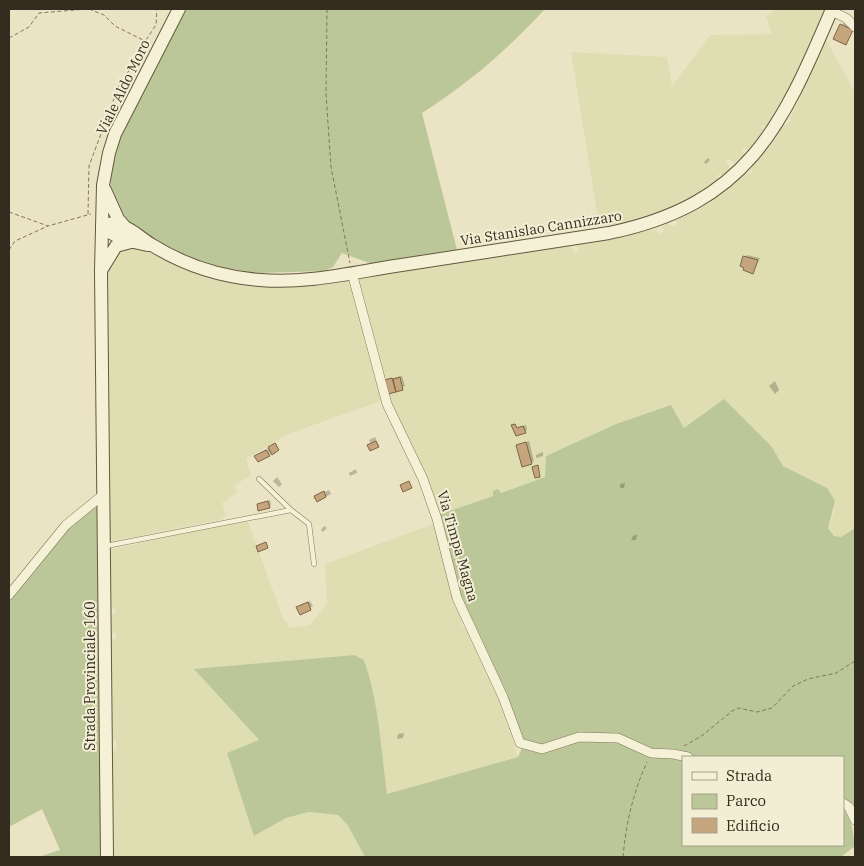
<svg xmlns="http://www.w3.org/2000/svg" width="864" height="866" font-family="'IBM Plex Serif',serif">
<rect width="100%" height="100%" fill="#eae4c4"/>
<path fill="#dfdeb2" d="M776,9H825L795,81L769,127L764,125L762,128L765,132L749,152L744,148L742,150L746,155L735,165L730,159L726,161L731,170L722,176L720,174L717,176L719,180L705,190L703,188L700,190L701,192L671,209L609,226L607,222L599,225L571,52L667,57L672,86L710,35L772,34L766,16Z
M825,38L855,93V528L841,537L834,536L828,528L834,511L827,488L783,466L772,447L684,428L671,405L616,424L546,456L545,477L438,515L426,476L390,405L358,279L571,245L575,253L579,251L575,244L654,229L659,234L664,231L662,226L668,224L675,227L678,223L675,221L708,203L747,172L748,174L752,172L751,168L784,125L788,124Z
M136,246L187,270L230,282L295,285L324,284L351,280L381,401L288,434L246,459L251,475L235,485L237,493L222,503L226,514L223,519L109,542L107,280L110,265L117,250Z
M234,522H248L284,621L287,622L289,628L310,625L327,604L325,564L433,524L443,556L452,597L462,619L461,625L468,630L499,698L518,757L387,794L377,717L354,655L195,669L259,741L255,836L286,818L309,812L338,815L347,824L365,857H112L111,755L117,748L116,740L112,739L111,640L116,639V633L110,634V615L115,614V609L109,606V550Z"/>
<path fill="#bbc799" d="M187,9H545C505,52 471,81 422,113L457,250L372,264L342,253L333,267L324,271L258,273L226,268L197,260L156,242L124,219L110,189L113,159L124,127Z
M724,399L772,447L783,466L827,488L835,501L828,528L834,536L841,537L855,528V807L843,798V757H695L684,753L651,750L618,736L575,735L543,747L521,740L459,597L438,515L493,496V491L498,489L501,493L545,477L546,456L616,424L671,405L684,428Z
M94,508H97L102,857H38L60,850L42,809L9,827V600L72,522L86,511Z
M354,655L364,660C379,702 381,750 387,794L518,757L522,748L542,751L574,741H617L683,758V845H843V808L851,821L855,846L841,857H365L347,824L338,815L309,812L286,818L254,836L227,753L259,740L194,669Z"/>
<path fill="#0003" d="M844,22L855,28L845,44L835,38Z
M708,158L710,160L706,164L704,162Z
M747,255L760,258L752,273L745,257Z
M402,376L405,386L389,393L385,380Z
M775,381L779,390L775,394L769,386Z
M518,422L519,427L526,425L527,430L517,435L512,426L514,424L519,432Z
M375,437L379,446H378L371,444L369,440Z
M529,441L534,461L531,463L518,445Z
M276,443L278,449L269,455L256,456Z
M543,452V456L536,458V455Z
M356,469L357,473L350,476L349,473Z
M277,477L282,484L279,487L273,481Z
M625,483L624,488H620V484Z
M329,490L331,494L318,501L313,498Z
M270,500L271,505L269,507L258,504Z
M324,526L327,528L323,532L321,530Z
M637,534L636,540H631L633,536Z
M310,601L313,606L300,613V605Z
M404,733L403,738L397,739L398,734Z"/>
<path fill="#c5a57d" stroke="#806444" d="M840,24L853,30L846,45L833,39Z
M743,256L758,260L753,274L743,270L744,268L740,266Z
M400,377L403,390L396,392L393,379Z
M392,378L396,392L388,394L384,380Z
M515,424L517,428L523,426L526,433L516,436L511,425Z
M376,441L379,447L370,451L367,445Z
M526,442L532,464L522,467L516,445Z
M275,443L279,450L272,455L268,447Z
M266,450L270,456L258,462L254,456Z
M538,465L540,477L535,478L532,467Z
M409,481L412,488L403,492L400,485Z
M324,491L326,497L317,502L314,496Z
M268,501L270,508L258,511L257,504Z
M266,542L268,548L258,552L256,546Z
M308,602L311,610L300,615L296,607Z"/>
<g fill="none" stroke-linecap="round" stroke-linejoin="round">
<g stroke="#83765c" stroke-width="5.5">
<path id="lane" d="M259,479L291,510
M106,546L291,510L309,524L314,564"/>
</g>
<g stroke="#83765c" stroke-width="10">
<path id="street" d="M831,11L846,18L855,27
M352,273L387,404L423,479L437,519L457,598L503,697L520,743L542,749L579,737L618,738L651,753L673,754L688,757
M9,595L66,525L104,494
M843,803L849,807L855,820"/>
</g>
<g stroke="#64573f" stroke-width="14">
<path id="secondary" d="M105,190L118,219L125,227
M102,225C122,218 137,236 152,245C184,265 222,277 260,280C305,284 351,273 395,266C466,255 538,244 609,233C747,204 781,129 832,9
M102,225C112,238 133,242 148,245
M102,269L116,246L131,242
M107,857L101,271L103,185L109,153L115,134L179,9"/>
</g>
<path stroke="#83765c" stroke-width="1" stroke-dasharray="4 2.5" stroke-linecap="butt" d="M89,9L104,15L115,26L149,43
M327,9L326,94L331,167L350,263
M9,38L29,27L39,13L87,9
M146,40L156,25L157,9
M9,212L48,226L91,214
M88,214L89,166L120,83L148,45
M9,250L15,241L48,226
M684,746L703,735L732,711L739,708L757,712L772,708L793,686L808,679L836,673L855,661
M623,857C626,823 633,793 647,762"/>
<use href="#lane" stroke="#f5f1d6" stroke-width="4.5"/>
<use href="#street" stroke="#f5f1d6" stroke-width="9"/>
<use href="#secondary" stroke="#f5f1d6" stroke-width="12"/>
</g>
<g text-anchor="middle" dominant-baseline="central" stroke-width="4" stroke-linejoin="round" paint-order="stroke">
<g font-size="14" fill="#342c1f" stroke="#f2eed3">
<text transform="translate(123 87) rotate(-64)">Viale Aldo Moro</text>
<text transform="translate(541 228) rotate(-9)">Via Stanislao Cannizzaro</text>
<text transform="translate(458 546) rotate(74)">Via Timpa Magna</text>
<text transform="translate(90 676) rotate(-90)">Strada Provinciale 160</text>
</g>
</g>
<rect width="864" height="866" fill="none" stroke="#342c1f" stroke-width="20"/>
<rect x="682" y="756" width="162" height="90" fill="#f2eed3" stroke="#a6a08b"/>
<rect x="692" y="772" width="25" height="8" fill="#f5f1d6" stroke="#a6a08b"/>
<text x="726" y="781" font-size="15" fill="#342c1f">Strada</text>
<rect x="692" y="794" width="25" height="15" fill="#bbc799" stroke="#a6a08b"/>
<text x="726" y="806" font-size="15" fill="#342c1f">Parco</text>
<rect x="692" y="818" width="25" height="15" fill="#c5a57d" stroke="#a6a08b"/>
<text x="726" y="831" font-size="15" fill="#342c1f">Edificio</text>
</svg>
